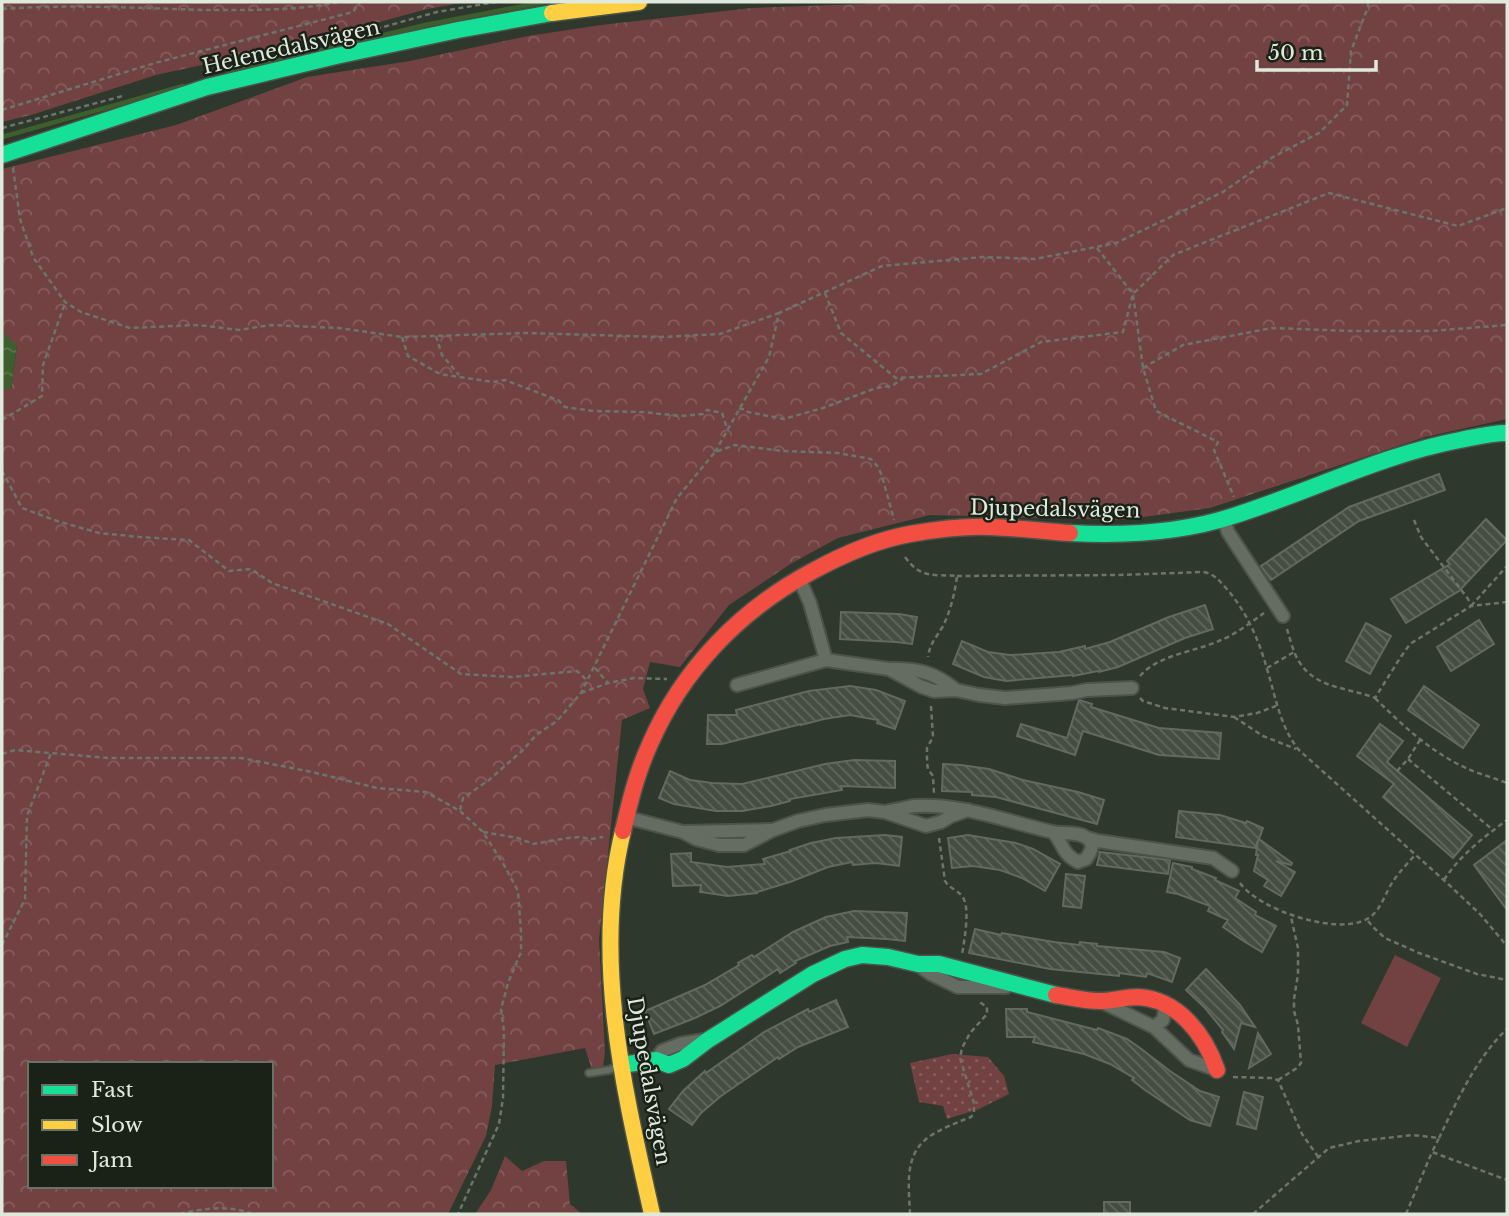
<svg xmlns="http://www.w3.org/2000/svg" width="1509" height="1216" font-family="'Libre Baskerville',serif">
<defs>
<pattern id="green-dots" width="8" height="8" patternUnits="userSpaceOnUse" patternTransform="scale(1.75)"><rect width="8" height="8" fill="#724142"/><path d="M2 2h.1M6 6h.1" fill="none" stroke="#865d5d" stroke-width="1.8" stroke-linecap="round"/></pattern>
<pattern id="forest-crowns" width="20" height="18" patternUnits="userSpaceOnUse" patternTransform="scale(1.75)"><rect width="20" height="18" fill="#724142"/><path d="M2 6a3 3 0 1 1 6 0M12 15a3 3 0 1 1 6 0" fill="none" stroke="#865d5d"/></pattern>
<pattern id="water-ripples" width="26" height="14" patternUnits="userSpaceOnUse" patternTransform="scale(1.75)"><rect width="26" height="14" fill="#3c5f2d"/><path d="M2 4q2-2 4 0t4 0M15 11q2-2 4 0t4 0" fill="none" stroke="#58764b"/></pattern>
<pattern id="building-back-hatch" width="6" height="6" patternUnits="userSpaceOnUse" patternTransform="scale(1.75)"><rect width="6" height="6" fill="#454d42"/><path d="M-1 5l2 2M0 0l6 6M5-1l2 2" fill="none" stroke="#60675d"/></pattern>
</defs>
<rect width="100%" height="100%" fill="#2f382c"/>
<path fill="url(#green-dots)" d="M952,1054L988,1057L1004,1076L1009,1094L979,1109L947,1119L943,1106L919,1102L910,1063Z"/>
<path fill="url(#forest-crowns)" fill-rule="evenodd" d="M2,2H467L427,9L299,44L156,75L31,115L2,122Z
M870,2H1507V419L1425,437L1210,508L1121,520L930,515L838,538L792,563L729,605L680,667L650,662L643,689L650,708L622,720L599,940L605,1052L603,1067L592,1070L585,1048L495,1065L492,1106L486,1136L448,1214H2V389H11L17,346L2,332V169L176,125L307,77L410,61L528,36L601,25L751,8L864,4ZM30,1064H271V1186H30Z
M505,1156L522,1171L544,1161H566L570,1204L582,1214H475L491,1190Z"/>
<path fill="#724142" d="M1395,955L1441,978L1407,1047L1361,1023Z"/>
<path fill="url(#water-ripples)" d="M2,332L17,345L11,389H2Z"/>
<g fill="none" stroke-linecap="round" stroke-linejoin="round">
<path stroke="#3c5f2d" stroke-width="4.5" d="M228,73L425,25L544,2
M2,137L183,86"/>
</g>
<path fill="url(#building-back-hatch)" stroke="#626a5f" stroke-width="2" d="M1439,474L1445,490L1359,521L1271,580L1261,566L1349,507Z
M1486,519L1507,540L1459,591L1406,623L1391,599L1450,564L1447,561Z
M1205,605L1213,629L1185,638L1118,667L1099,672L1098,671L1073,676V675L1006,681L984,677L953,664L962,641L988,652L1010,655L1059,652L1085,646V649L1110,642L1169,617Z
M841,612L899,614L917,617L912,644L896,642L840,639Z
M1479,620L1494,644L1451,671L1437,647Z
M1366,623L1391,636L1370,674L1346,661Z
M850,686L876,690L905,701L895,729L877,723L878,720L850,715L824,719L801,725V724L722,744H707L708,715H737L736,710L809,691Z
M1424,686L1479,725L1463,748L1408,710Z
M1079,700L1092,704L1091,707L1159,728L1221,733L1219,759L1159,755L1083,731L1075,755L1017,736L1021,724L1067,738Z
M1380,724L1403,741L1387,762L1472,835L1453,858L1383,797L1394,784L1357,756Z
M854,760L895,761V788L841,786L842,790L790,799V801L771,806L742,811H716L674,804L659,798L670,771L690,780L712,783L742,784L825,764Z
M943,764L961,765L989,769L1023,780L1078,792L1104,800L1097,824L996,797L972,795V792L942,791Z
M1179,811L1220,815L1246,823L1247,821L1263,828L1259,839L1292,863L1291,865L1276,861L1295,872L1281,896L1264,886L1268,880L1254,871L1258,855H1256L1258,840L1255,848L1176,837Z
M885,835L902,837L899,866L876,863L853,865L852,862L828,867L790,882L757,892V893L728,896L700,892L701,885L673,886L671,854L691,853V862L727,867L765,864L763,859L791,851L790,850L811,843L836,838Z
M968,835L1016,843L1033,849L1060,864L1045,891L1022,878L1000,870L973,866L952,868L948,838Z
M1507,840V910L1474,865Z
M1100,852L1170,860L1168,874L1097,865Z
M1173,863L1192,867V869L1216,878L1215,880L1239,891L1235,898L1256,912L1255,915L1276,926L1262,952L1245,942L1223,927L1228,920L1208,911L1210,906L1178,894L1167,892Z
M1066,874L1085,876L1081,908L1063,906Z
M854,911L907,913L905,941L887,939L847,937L848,942L830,946L795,961L796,963L780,973L778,969L720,1006L695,1018L654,1034L645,1011L705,985L739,965L738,963L752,955L754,957L793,932L826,917Z
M975,929L1001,935L1002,933L1054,942L1079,945L1080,942L1097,944V946L1164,952L1180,958L1172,982L1147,973L1146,977L1119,973V976L1050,969L969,953Z
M1206,969L1240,1005L1255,1027L1241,1023L1234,1049L1222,1032L1223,1030L1205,1008L1186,990Z
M836,1000L848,1027L798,1047L779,1059L778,1057L721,1096L701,1113L692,1125L669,1109L683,1091L705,1071L706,1073L764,1032L808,1009L809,1012Z
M1006,1009H1027V1012L1097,1030L1098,1028L1127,1039L1140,1048L1170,1071L1200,1091L1219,1097L1210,1126L1190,1120L1145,1090L1132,1080L1134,1078L1110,1064L1084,1054L1033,1042L1035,1037H1007Z
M1258,1033L1271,1054L1249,1068Z
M1244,1092L1263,1097L1256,1129L1237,1124Z
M1104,1202H1130V1214H1104Z"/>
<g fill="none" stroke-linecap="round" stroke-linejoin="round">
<g stroke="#4c5349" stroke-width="10">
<path id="lane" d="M589,1073L609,1070L619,1066"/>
</g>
<g stroke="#4c5349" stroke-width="16">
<path id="street" d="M1224,519L1228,532L1283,616
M799,578L810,603L826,660
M889,669C917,668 934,672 956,690
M737,685L826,660L889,669L922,687L934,691L956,690L979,695L1005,698L1072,693L1087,690L1132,688
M889,811C897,810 907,807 915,806C962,803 1008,822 1053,832C1063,834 1082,831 1089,840C1095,846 1090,853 1086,859L1078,862C1061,853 1064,844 1053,832
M625,817L683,832L696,839L719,845H744L773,830L798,821L825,815L868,810L885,812L926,826L941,822L951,816L968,810
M683,832L770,830
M1087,838L1098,841L1213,858L1232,871
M918,965L931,974L958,987H1006
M1100,1001L1154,1027L1189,1060L1217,1070
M1154,1027L1163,1020L1166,1004
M656,1060L662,1051L680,1044L704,1040"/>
</g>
<g stroke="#4c5349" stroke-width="19">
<path id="fast" d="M2,155L207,87L336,56L458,30L552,13
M1070,533C1125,536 1181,533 1233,516C1309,492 1381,455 1460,440C1475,437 1491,433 1507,433
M621,1065L656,1060L669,1065L683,1059L708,1040L813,974L845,959L862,955L888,957L918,964H939L1056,995"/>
</g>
<g stroke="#4c5349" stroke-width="19">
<path id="slow" d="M552,13L639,2
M623,831C592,958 624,1090 652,1214"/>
</g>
<g stroke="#4c5349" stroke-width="19">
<path id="jam" d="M623,831C630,801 637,772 650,744C682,670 740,610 811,572C842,555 876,540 910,534C933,530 967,526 990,527C1017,528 1043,531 1070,533
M1056,995C1070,997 1086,1001 1100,1001C1112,1001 1125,997 1138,997C1178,999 1205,1035 1217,1070"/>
</g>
<path stroke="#6d746a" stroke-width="2.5" stroke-dasharray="5 3.5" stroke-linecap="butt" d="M2,9C69,4 138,8 206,10C250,10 295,11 339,2
M376,29L437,12L496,2
M2,110L155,63L353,12L360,2
M2,128L123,96
M13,168L20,219L33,257L65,302L81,312L130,328L198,325L239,330L270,325L339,328L402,337L526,333L661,337L720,334L779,313
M1097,248L1133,294L1143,368L1156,411L1218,442L1214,450L1234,497
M825,293L841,333L896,378L981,374L1041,342L1123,332L1133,294L1173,255L1329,193L1458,226L1507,208
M436,336L442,355L459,375
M402,337L408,356L440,374L493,382L505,380L558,400L565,407L593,411L642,412L681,416L703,414L707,410L722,413L727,428
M1143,368L1183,345L1272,328L1352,331H1430L1507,325
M739,409H744L748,412L784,419L823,408L876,388L892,386L905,377
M2,420L42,396L43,365L65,303
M715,452L769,357L779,313L882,266L983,257L1035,259L1116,243L1223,192L1273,157L1319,133L1347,105L1351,51L1368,7V2
M2,471L22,508L57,521L99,533L140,537L189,540L229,571L251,569L272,583L388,624L461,674L512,677L577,671L588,681
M1414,520L1421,537L1468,599L1471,606
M905,557C921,579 933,574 957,576C955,593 950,612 943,626C936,638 930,643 928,657
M957,576L1119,575L1203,572C1214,574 1218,579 1225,587C1246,610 1259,640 1267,669C1276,698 1280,727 1299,750L1447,883L1480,914L1507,946
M1471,606L1507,566
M1287,629C1290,639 1293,651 1298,660C1315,689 1347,687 1375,698L1400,658L1410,644L1471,606L1507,602
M595,668L608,683
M1267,668L1294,652
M1140,676C1159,654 1196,652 1221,640C1236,634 1250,623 1264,613
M581,693L608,683L634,678L667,679
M1140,698L1143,701L1165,708L1234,717L1257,713L1276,706
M1375,698C1403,726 1431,752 1466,768C1479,774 1494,778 1507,783
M931,706L933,737L927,748V763L928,769L933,776L934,794
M1234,717L1263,736L1296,749
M2,754L15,750L109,758H241L312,772L377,788L426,792L460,811L483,832L504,865L518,891L521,932V952L508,983L501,1009L504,1031L503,1098L499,1124L458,1214
M1408,759L1493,830
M1397,771L1408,759L1420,740
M460,810L463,798L489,780L523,750L536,735L557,721L581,693L677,498L715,452L735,445L782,451L838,453L871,459L878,467L882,476L894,520
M483,832L518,838L533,844L568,838L580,837L591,839L603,837
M939,838L945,881C949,888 957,890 962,896C971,907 964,941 962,955
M1444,880C1460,855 1484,837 1507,820
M1240,883C1259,910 1337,936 1367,919C1381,912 1385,892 1394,880C1400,871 1408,863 1415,855
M1368,921L1373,927L1385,938L1419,953L1477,974L1507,980
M2,945L25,899L27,816L51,753
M1233,1077L1271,1078L1278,1080L1302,1134L1319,1158
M1278,1080L1297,1068L1301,1063L1298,1025L1294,1011V999L1298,974V948L1291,917
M1439,1138C1457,1101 1476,1058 1507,1029
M180,1214C203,1208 230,1205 252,1214
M910,1214C909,1189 904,1158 925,1140C935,1131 958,1122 971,1117L974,1113V1103L960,1058L962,1048L970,1033L987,1014V1007L978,1001
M1253,1214L1329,1148L1359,1141L1413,1135L1439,1138L1432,1152
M1406,1214L1432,1152L1507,1180"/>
<use href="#lane" stroke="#656c62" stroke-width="6"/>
<use href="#street" stroke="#656c62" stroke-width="12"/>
<use href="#fast" stroke="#16e098" stroke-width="16"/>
<use href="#slow" stroke="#ffcf43" stroke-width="16"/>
<use href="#jam" stroke="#f24e42" stroke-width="16"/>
</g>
<g text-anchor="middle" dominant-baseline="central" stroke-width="5" stroke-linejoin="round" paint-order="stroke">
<g font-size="21" fill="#e0eadc" stroke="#1a2218">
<text transform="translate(291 47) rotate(-13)">Helenedalsvägen</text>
<text transform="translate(1055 509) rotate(1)">Djupedalsvägen</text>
<text transform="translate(649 1081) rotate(80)">Djupedalsvägen</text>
</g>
</g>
<rect width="1509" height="1216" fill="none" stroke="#e0eadc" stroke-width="7"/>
<rect x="28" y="1062" width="245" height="126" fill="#1a2218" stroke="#697266" stroke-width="2"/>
<rect x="42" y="1085" width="35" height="10" fill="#16e098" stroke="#697266" stroke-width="2"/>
<text x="91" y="1097" font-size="21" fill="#e0eadc">Fast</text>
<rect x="42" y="1120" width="35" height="10" fill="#ffcf43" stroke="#697266" stroke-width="2"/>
<text x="91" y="1132" font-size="21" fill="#e0eadc">Slow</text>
<rect x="42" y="1155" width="35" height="10" fill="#f24e42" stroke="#697266" stroke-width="2"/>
<text x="91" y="1167" font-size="21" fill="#e0eadc">Jam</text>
<path d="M1257 60v10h119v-10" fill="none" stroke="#e0eadc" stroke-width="3.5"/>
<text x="1268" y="60" font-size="21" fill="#e0eadc" stroke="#1a2218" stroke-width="5" paint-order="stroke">50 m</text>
</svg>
